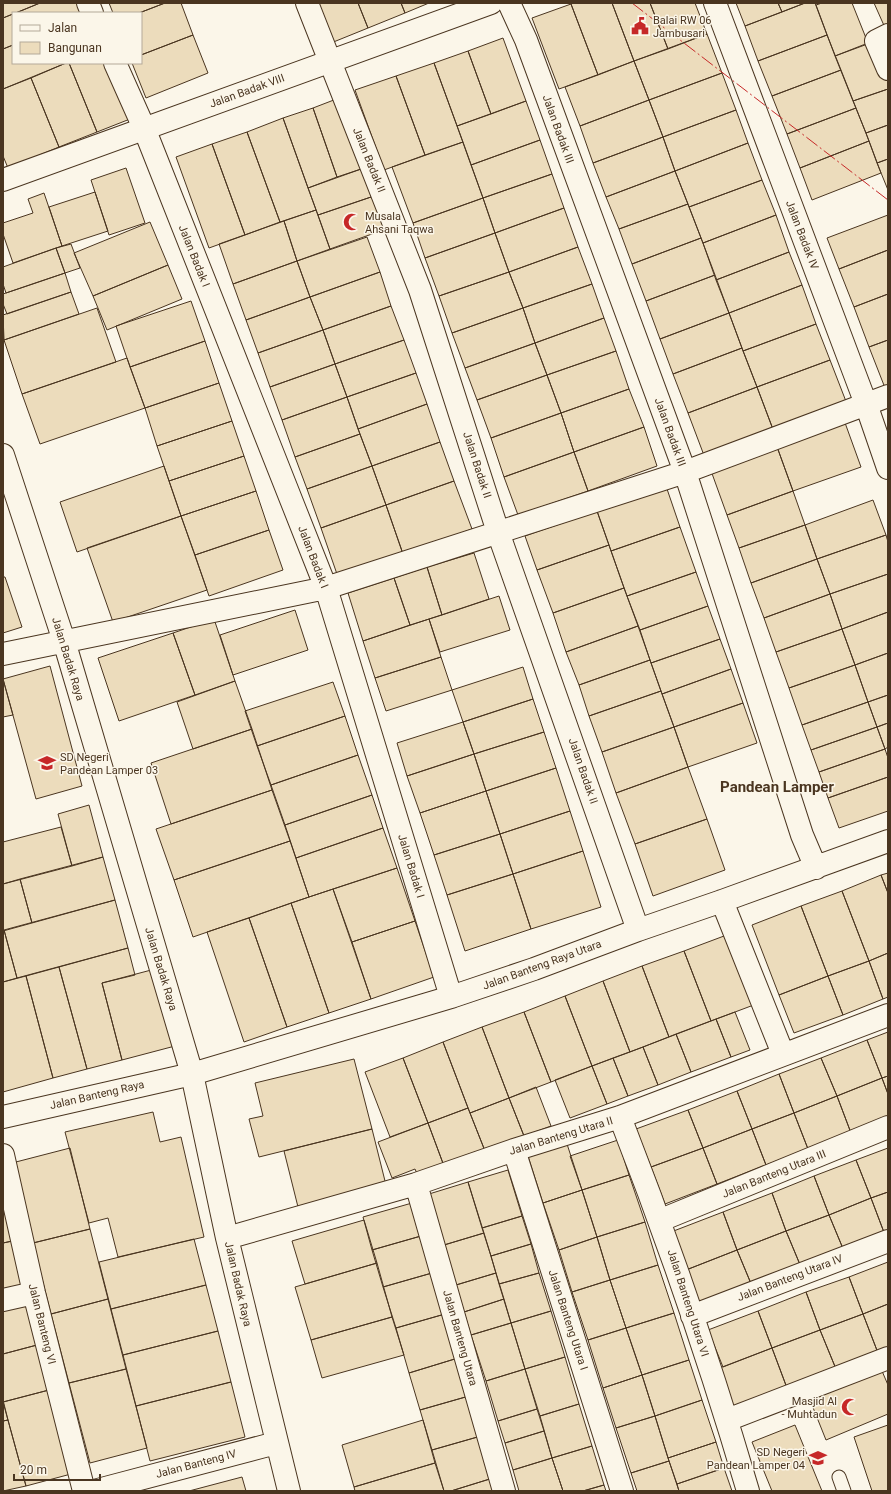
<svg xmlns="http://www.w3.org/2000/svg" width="891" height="1494" font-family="Roboto,sans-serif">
<rect width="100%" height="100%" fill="#fbf6e9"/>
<path fill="#ecdcbc" stroke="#4a3520" d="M3,3H40L3,18Z
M40,3H82L87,13H16Z
M109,3H165L139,13H113Z
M165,3H181L193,35L141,55V13H139Z
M315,3H358L368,28L331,43Z
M358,3H401L405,13L368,28Z
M401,3H429L405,13Z
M573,3H612L634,61L598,75L571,4Z
M612,3H650L668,49L634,61Z
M650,3H695L707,34L668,49Z
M736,3H778L782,12L745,26Z
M778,3H805L782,12Z
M805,3H815L827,35L758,61L745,26Z
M822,3H852L868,43L835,56L816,5Z
M874,3H888V30H886Z
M571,4L598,75L559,89L532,18Z
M13,14V45L3,49V18Z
M707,34L722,73L649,100L634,61Z
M193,35L208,73L146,98L132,63H141V55Z
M827,35L841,70L772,96L758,61Z
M503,38L526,101L491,114L468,51Z
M873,42L888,80V89L853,101L835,56Z
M13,45V63H66L3,89V49Z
M468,51L491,114L457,126L434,63Z
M634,61L649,100L580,126L565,87Z
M66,63H69L97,132L59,147L31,78Z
M69,63H107L130,119L97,132Z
M434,63L463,142L425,155L396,76Z
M841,70L856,108L787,134L772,96Z
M722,73L736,110L663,137L649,100Z
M396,76L425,155L384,170L355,90Z
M31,78L59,147L8,168L3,156V89Z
M888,89V125L866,133L853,101Z
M339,98L364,168L337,177L313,108Z
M649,100L663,137L593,163L580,126Z
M526,101L540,140L471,165L457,126Z
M313,108L337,177L308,188L283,118Z
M856,108L869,141L800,168L787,134Z
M736,110L748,143L675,171L663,137Z
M283,118L316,210L280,222L247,132Z
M888,125V159L877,163L866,133Z
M247,132L280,222L245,235L212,144Z
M663,137L675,171L606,197L593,163Z
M540,140L552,174L483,198L471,165Z
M869,141L881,173L812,200L800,168Z
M463,142L483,198L413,223L392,167Z
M748,143L762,180L689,207L675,171Z
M212,144L245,235L209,248L176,157Z
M888,159V190L877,163Z
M126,168L145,223L109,235L91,180Z
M364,168L374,196L318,215L308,188Z
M675,171L688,204L619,229L606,197Z
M552,174L564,208L495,233L483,198Z
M762,180L776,215L703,243L689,207Z
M95,192L108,231L62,246L49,207Z
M44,193L62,246L13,263L3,234V223L33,213L28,199Z
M374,196L386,229L330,249L318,215Z
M483,198L495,233L425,258L413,223Z
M688,204L701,238L632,264L619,229Z
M564,208L578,247L509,272L495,233Z
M316,210L330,249L297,261L284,221Z
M776,215L789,252L716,280L703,243Z
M888,215V250L839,269L827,238Z
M284,221L297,261L233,284L219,244Z
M150,222L168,265L93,296L74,253Z
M495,233L509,272L439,296L425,258Z
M367,237L380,272L310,297L297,261Z
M701,238L715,275L646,301L632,264Z
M71,244L80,268L65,273L56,248Z
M578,247L592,284L523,308L509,272Z
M56,248L65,273L6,293L3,284V267Z
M888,250V294L854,307L839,269Z
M789,252L802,285L729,313L716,280Z
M297,261L310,297L246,320L233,284Z
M168,265L182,299L107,330L93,296Z
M380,272L391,306L323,330L310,297Z
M509,272L523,308L452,333L439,296Z
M65,273L71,292L7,314L3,304V294Z
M715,275L729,313L660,339L646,301Z
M592,284L604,318L535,343L523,308Z
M802,285L816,324L743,351L729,313Z
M71,292L79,314L4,340L3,315Z
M888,294V340L869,347L854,307Z
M310,297L323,330L258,353L246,320Z
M191,301L205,341L130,367L116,326Z
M391,306L404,340L335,364L323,330Z
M97,308L116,362L22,394L4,340Z
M523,308L535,343L465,368L452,333Z
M729,313L742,348L673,374L660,339Z
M604,318L616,351L547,375L535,343Z
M816,324L830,360L757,387L743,351Z
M323,330L335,364L270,387L258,353Z
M404,340L416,373L347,397L335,364Z
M888,340V393H887L869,347Z
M205,341L219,383L145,408L130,367Z
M535,343L547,375L477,400L465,368Z
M742,348L757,387L688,413L673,374Z
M616,351L629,389L561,413L547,375Z
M127,358L145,408L40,444L22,394Z
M830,360L847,404L774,432L757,387Z
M335,364L347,397L282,420L270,387Z
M416,373L427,404L358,429L347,397Z
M547,375L561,413L491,438L477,400Z
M219,383L232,421L157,446L145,408Z
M757,387L774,432L705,458L688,413Z
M629,389L644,427L574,452L561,413Z
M347,397L360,434L295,457L282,420Z
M427,404L440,442L372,466L358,429Z
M561,413L574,452L504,477L491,438Z
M844,420L861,467L793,491L776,444Z
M232,421L244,456L169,481L157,446Z
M644,427L657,466L588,491L574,452Z
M360,434L372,466L307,489L295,457Z
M440,442L454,481L386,505L372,466Z
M776,444L793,491L727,515L710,468Z
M574,452L588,491L518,515L504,477Z
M244,456L256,491L181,516L169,481Z
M164,466L181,516L77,552L60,502Z
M372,466L386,505L321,528L307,489Z
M454,481L472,529L403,554L386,505Z
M666,486L680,527L611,551L597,511Z
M256,491L269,530L195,555L181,516Z
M793,491L805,525L739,548L727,515Z
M873,500L886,535L817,559L805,525Z
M386,505L403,554L338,577L321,528Z
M597,511L609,545L537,570L525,536Z
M181,516L207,590L113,622L87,548Z
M805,525L817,559L751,583L739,548Z
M680,527L696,572L627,596L611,551Z
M269,530L283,570L209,596L195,555Z
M886,535L888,542V574L830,594L817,559Z
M609,545L624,588L553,613L537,570Z
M474,553L489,599L442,615L427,567Z
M817,559L830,594L764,618L751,583Z
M427,567L442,615L410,625L394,578Z
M696,572L708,606L640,630L627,596Z
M888,574V612L842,629L830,594Z
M3,577H5L22,627L3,633Z
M394,578L410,625L363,641L348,593Z
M624,588L638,626L566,652L553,613Z
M830,594L842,629L776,652L764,618Z
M499,596L510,630L440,652L429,619Z
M708,606L720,639L651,663L640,630Z
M295,610L308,650L233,675L220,635Z
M888,612V653L855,665L842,629Z
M214,619L235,681L195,695L173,633Z
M429,619L441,657L375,678L363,641Z
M638,626L650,660L579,685L566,652Z
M842,629L855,665L789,688L776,652Z
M173,633L195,695L119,721L98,658Z
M720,639L731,669L662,694L651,663Z
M888,653V695L868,702L855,665Z
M441,657L452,690L386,711L375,678Z
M650,660L661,691L589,716L579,685Z
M855,665L868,702L802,725L789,688Z
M50,666L82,786L36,799L3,679Z
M523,667L533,699L463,722L452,690Z
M731,669L743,703L674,727L662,694Z
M3,679L13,715L3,717Z
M235,681L252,729L193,749L177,702Z
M333,682L345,716L257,746L245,711Z
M661,691L674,727L602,752L589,716Z
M888,695V723L877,727L868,702Z
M533,699L544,732L474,754L463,722Z
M868,702L877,727L811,750L802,725Z
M743,703L757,743L688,767L674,727Z
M345,716L358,755L271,785L257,746Z
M463,722L474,754L407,776L397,743Z
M888,723V747L885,749L877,727Z
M674,727L688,767L616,793L602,752Z
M877,727L885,749L819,772L811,750Z
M252,729L272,790L171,824L151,763Z
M544,732L556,768L486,791L474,754Z
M885,749L888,758V777L828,798L819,772Z
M474,754L486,791L420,813L407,776Z
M358,755L372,795L285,825L271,785Z
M688,767L707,819L635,844L616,793Z
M556,768L570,811L500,834L486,791Z
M888,777V811L839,828L828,798Z
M272,790L290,841L174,880L156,829Z
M486,791L500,834L434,855L420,813Z
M372,795L383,828L296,858L285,825Z
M89,805L103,857L72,866L58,814Z
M570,811L583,851L513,874L500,834Z
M707,819L725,870L653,896L635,844Z
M61,827L72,866L3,884V842Z
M383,828L397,868L309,897L296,858Z
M500,834L513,874L447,895L434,855Z
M290,841L309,897L193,937L174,880Z
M583,851L601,907L531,929L513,874Z
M103,857L115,900L32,923L20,879Z
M397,868L415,921L352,942L333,889Z
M888,873V893L881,875Z
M513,874L531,929L465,951L447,895Z
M881,875L888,893V953L869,961L842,891Z
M20,879L32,923L3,931V884Z
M333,889L371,999L329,1013L291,903Z
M842,891L869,961L828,976L801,906Z
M115,900L128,948L17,978L4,930Z
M291,903L329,1013L287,1027L249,918Z
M801,906L828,976L779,995L752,925Z
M249,918L287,1027L244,1042L207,932Z
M415,921L434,977L371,999L352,942Z
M4,930L17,978L3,982V931Z
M732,933L759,1003L711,1021L684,951Z
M128,948L135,975L102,983L122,1060L87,1069L59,967Z
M684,951L711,1021L669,1037L642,966Z
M888,953V997L883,999L869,961Z
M869,961L883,999L843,1015L828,976Z
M642,966L669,1037L630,1052L603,981Z
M59,967L87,1069L53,1078L26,976Z
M155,969L175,1046L122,1060L102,983Z
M26,976L53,1078L3,1092V982Z
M828,976L843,1015L794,1033L779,995Z
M603,981L630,1052L592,1066L565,996Z
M565,996L592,1066L551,1082L524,1012Z
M524,1012L551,1082L509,1098L482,1027Z
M735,1012L750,1050L731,1057L716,1019Z
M716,1019L731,1057L691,1072L676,1034Z
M482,1027L509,1098L470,1113L443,1042Z
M888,1032V1076L882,1078L867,1040Z
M676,1034L691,1072L658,1085L643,1047Z
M867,1040L882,1078L837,1096L821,1058Z
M443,1042L468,1108L428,1123L403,1058Z
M643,1047L658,1085L628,1096L613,1058Z
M403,1058L428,1123L390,1137L365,1072Z
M613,1058L628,1096L607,1104L592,1066Z
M821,1058L837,1096L794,1113L779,1074Z
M354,1059L372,1129L259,1157L249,1119L263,1116L255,1083Z
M592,1066L607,1104L570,1118L555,1080Z
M779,1074L794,1113L752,1129L737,1091Z
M888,1076V1094L882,1078Z
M882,1078L888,1094V1118L851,1133L837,1096Z
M536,1087L551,1126L524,1136L509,1098Z
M737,1091L752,1129L703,1148L688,1110Z
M837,1096L851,1133L808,1149L794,1113Z
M509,1098L524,1136L485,1151L470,1113Z
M468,1108L485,1151L444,1166L428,1123Z
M688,1110L703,1148L651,1167L636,1129Z
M153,1112L160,1142L181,1137L204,1237L118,1257L108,1218L89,1223L65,1132Z
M794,1113L808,1149L766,1165L752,1129Z
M428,1123L444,1166L418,1176L415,1169L392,1178L378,1142Z
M372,1129L386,1185L298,1207L284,1151Z
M752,1129L766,1165L717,1184L703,1148Z
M618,1140L629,1175L582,1190L570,1156Z
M567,1144L582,1190L543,1203L528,1156Z
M70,1148L90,1229L33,1243L12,1163Z
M703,1148L717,1184L665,1204L651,1167Z
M888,1148V1192L871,1198L856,1160Z
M856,1160L871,1198L829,1215L814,1176Z
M508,1170L522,1216L482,1228L468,1182Z
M629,1175L645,1222L597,1237L582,1190Z
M814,1176L829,1215L786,1231L772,1193Z
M3,1178L17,1240L3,1243Z
M468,1182L484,1233L444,1245L429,1194Z
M582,1190L597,1237L559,1250L543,1203Z
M888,1192V1234L885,1235L871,1198Z
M772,1193L786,1231L737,1250L723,1212Z
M871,1198L885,1235L844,1251L829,1215Z
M412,1203L421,1236L372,1250L363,1217Z
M723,1212L737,1250L686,1270L671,1232Z
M829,1215L844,1251L801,1267L786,1231Z
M522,1216L531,1244L491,1256L482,1228Z
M364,1220L377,1263L305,1284L292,1241Z
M645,1222L658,1265L610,1280L597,1237Z
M90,1229L108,1299L51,1314L33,1243Z
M786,1231L801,1267L752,1286L737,1250Z
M484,1233L496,1273L456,1285L444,1245Z
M421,1236L432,1273L383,1287L372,1250Z
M597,1237L610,1280L572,1292L559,1250Z
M194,1239L206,1285L111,1309L99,1262Z
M17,1240L27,1287L3,1292V1243Z
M531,1244L539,1273L499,1284L491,1256Z
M737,1250L752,1286L700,1306L686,1270Z
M888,1262V1304L863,1314L849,1277Z
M377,1263L392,1317L311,1340L295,1287Z
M658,1265L674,1313L626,1328L610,1280Z
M432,1273L445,1314L396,1328L383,1287Z
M496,1273L504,1299L464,1312L456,1285Z
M539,1273L551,1311L511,1323L499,1284Z
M849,1277L863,1314L820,1330L806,1292Z
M610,1280L626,1328L588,1340L572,1292Z
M206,1285L218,1331L123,1355L111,1309Z
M806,1292L820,1330L772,1348L758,1311Z
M108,1299L126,1369L69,1383L51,1314Z
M504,1299L511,1323L471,1335L464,1312Z
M26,1301L37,1345L3,1354V1307Z
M888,1304V1350L878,1353L863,1314Z
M551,1311L565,1357L525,1369L511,1323Z
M758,1311L772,1348L723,1367L708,1330Z
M674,1313L689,1360L642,1375L626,1328Z
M445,1314L458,1358L409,1373L396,1328Z
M863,1314L878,1353L836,1369L820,1330Z
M392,1317L404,1355L322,1378L311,1340Z
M511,1323L525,1369L486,1381L471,1335Z
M626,1328L642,1375L603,1388L588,1340Z
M820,1330L836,1369L787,1388L772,1348Z
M218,1331L231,1382L136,1406L123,1355Z
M37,1345L49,1390L3,1402V1354Z
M772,1348L787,1388L733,1409L717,1369Z
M565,1357L579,1404L540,1416L525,1369Z
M458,1358L469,1396L420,1410L409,1373Z
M689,1360L702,1400L655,1416L642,1375Z
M126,1369L147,1448L90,1463L69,1383Z
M525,1369L537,1409L498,1421L486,1381Z
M882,1371L888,1385V1414L826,1440L810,1400Z
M642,1375L655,1416L616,1428L603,1388Z
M231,1382L245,1437L150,1461L136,1406Z
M49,1390L71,1474L26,1486L3,1402Z
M469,1396L481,1436L432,1450L420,1410Z
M3,1400L8,1420L3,1421Z
M702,1400L716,1442L668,1458L655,1416Z
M579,1404L592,1446L552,1458L540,1416Z
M537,1409L544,1431L505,1443L498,1421Z
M655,1416L669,1461L631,1473L616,1428Z
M8,1420L26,1486L3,1491V1421Z
M423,1420L435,1463L354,1487L342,1445Z
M795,1425L822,1491H772L752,1442Z
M888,1425V1491H872L854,1437Z
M544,1431L552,1458L513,1470L505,1443Z
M481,1436L493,1478L451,1491H444L432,1450Z
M716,1442L724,1468L677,1484L668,1458Z
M592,1446L604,1485L583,1491H563L552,1458Z
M552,1458L563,1491H519L513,1470Z
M669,1461L679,1491H637L631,1473Z
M435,1463L444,1491H355L354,1487Z
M724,1468L732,1491H679L677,1484Z
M242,1477L246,1491H189Z
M493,1478L497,1491H451Z
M604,1485L606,1491H583Z"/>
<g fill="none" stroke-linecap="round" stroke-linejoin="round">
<g stroke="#4a3520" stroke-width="15">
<path id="service" d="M839,1477L844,1491"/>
</g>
<g stroke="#4a3520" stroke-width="24">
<path id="minor" d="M88,3L92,13
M307,3L420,290L498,532L638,930
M509,3L526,40L685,472L802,835L816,868
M715,3L866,404L888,468
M888,35L876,41L888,69
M115,63L144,128L326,588L451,997
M3,180L491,3
M3,455L64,641L192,1074L227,1238L289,1491
M3,654L326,588L685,472L888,396
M722,901L783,1054
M3,1117L192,1074L451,997L534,969L638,930L722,901L888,841
M620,1117C668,1240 711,1365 748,1491
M514,1150L622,1491
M3,1155L34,1293L84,1491
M416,1184L504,1491
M661,1220L888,1127
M227,1238L416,1184L514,1150L620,1117L888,1015
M3,1300L34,1293
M692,1316L888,1241
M727,1420L888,1358
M94,1491L276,1443"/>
</g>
<use href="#service" stroke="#fbf6e9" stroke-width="13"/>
<use href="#minor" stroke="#fbf6e9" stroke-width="22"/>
<path stroke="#c62828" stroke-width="1" stroke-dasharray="14 3 2 3" stroke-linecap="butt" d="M632,3L888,200"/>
</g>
<defs>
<g id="civic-bare" transform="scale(1.38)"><path d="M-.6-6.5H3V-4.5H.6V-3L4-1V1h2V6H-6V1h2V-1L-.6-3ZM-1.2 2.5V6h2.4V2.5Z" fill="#c62828" stroke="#fbf6e9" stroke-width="2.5" paint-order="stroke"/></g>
<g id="mosque-bare" transform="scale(1.38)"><path d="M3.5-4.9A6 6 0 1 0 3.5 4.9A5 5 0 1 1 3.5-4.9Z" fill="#c62828" stroke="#fbf6e9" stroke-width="2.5" paint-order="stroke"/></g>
<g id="school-bare" transform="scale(1.38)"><path d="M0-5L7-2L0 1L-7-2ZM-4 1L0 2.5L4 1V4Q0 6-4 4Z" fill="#c62828" stroke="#fbf6e9" stroke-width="2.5" paint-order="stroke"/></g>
</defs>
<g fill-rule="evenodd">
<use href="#civic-bare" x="640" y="26"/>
<use href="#mosque-bare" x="352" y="222"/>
<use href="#school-bare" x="47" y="763"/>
<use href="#mosque-bare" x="850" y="1407"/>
<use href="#school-bare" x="818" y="1458"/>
</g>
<g text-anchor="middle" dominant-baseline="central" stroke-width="3" stroke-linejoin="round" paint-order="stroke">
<g font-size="11" fill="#4a3520" stroke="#fbf6e9" text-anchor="start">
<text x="653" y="20">Balai RW 06<tspan x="653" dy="13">Jambusari</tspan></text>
<text x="365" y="216">Musala<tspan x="365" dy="13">Ahsani Taqwa</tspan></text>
<text x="60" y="757">SD Negeri<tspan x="60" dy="13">Pandean Lamper 03</tspan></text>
<text x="837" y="1401" text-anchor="end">Masjid Al<tspan x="837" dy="13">- Muhtadun</tspan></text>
<text x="805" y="1452" text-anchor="end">SD Negeri<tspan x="805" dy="13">Pandean Lamper 04</tspan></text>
</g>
<g font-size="11" fill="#4a3520" stroke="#fbf6e9">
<text transform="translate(247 91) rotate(-20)">Jalan Badak VIII</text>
<text transform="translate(558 129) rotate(70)">Jalan Badak III</text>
<text transform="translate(369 160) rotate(68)">Jalan Badak II</text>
<text transform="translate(802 235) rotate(69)">Jalan Badak IV</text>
<text transform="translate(194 256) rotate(68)">Jalan Badak I</text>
<text transform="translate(670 432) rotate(70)">Jalan Badak III</text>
<text transform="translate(477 465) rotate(72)">Jalan Badak II</text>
<text transform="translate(313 557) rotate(69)">Jalan Badak I</text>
<text transform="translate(68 659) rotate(73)">Jalan Badak Raya</text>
<text transform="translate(583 771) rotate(71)">Jalan Badak II</text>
<text transform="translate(411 866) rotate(73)">Jalan Badak I</text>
<text transform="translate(542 965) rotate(-20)">Jalan Banteng Raya Utara</text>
<text transform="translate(161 969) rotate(73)">Jalan Badak Raya</text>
<text transform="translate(97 1095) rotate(-13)">Jalan Banteng Raya</text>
<text transform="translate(561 1136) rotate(-17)">Jalan Banteng Utara II</text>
<text transform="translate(774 1174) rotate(-22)">Jalan Banteng Utara III</text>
<text transform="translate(790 1278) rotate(-21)">Jalan Banteng Utara IV</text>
<text transform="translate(238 1284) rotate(77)">Jalan Badak Raya</text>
<text transform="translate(688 1303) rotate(72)">Jalan Banteng Utara VI</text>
<text transform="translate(568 1320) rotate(72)">Jalan Banteng Utara I</text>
<text transform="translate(42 1324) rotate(76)">Jalan Banteng VI</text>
<text transform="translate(460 1338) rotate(74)">Jalan Banteng Utara</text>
<text transform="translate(196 1464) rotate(-15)">Jalan Banteng IV</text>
</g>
<g font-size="15" font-weight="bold" fill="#4a3520" stroke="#fbf6e9">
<text x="777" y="787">Pandean Lamper</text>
</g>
</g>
<rect width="891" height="1494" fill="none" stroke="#4a3520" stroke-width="8"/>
<rect x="12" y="12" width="130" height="52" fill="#fbf6e9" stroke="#b4a999"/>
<rect x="20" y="25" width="20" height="6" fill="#fbf6e9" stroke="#b4a999"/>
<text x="48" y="32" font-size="12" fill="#4a3520">Jalan</text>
<rect x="20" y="42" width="20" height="12" fill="#ecdcbc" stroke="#b4a999"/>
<text x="48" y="52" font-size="12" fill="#4a3520">Bangunan</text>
<path d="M14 1474v6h86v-6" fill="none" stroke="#4a3520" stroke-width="2"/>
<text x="20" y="1474" font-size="12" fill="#4a3520" stroke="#fbf6e9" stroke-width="3" paint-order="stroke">20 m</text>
</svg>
